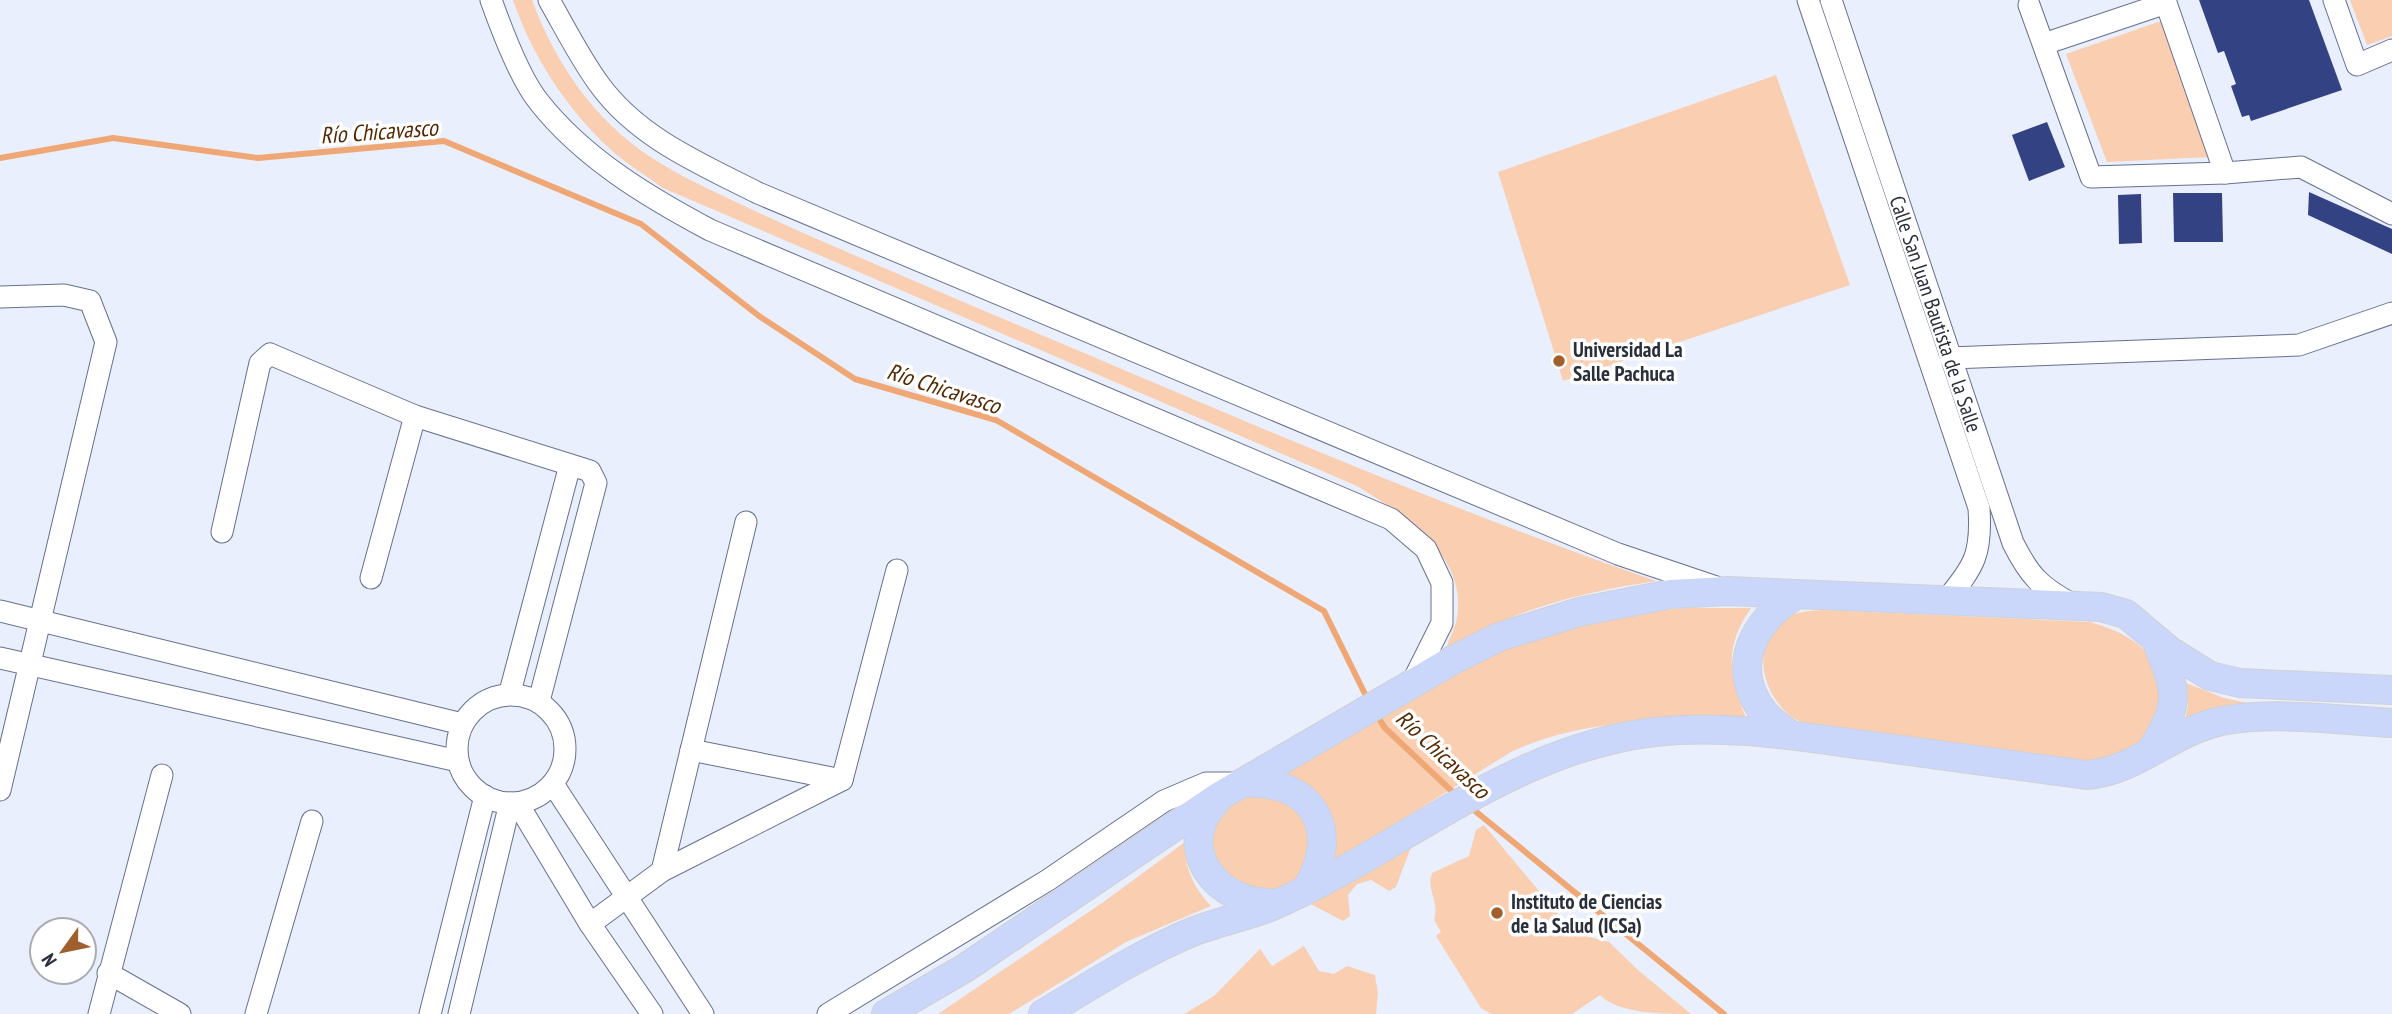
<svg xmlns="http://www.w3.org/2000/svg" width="2392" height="1014" font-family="'PT Sans Narrow',sans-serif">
<rect width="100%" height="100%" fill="#eaeffd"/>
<path fill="#f9ceb1" d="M513,0H532C551,52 582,102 625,138C664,171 710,189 755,211C828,245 902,275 975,307C1201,402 1425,501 1656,581C1581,592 1512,610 1446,649C1449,639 1455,628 1457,618C1468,554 1402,514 1357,486L663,188C646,175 626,164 610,149C566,108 532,56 513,0Z
M2350,0H2392V36L2367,45Z
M2161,21L2211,157L2107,162L2066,54Z
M1776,75L1850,285L1563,381L1498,172Z
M1684,608H1751C1723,648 1729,677 1747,720C1667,720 1585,717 1511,752L1335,861C1337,803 1326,802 1280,772L1454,673L1502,649L1605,617Z
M1822,610L2090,622C2123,632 2148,643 2161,678C2178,726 2129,756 2089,763C2068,767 2037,757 2016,754C1949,746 1882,737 1815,729C1806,724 1794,720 1787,713C1763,691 1753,651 1777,625C1788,612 1807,611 1822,610Z
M2186,683L2224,698L2257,705L2185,721L2188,706Z
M1250,794L1281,797L1305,818L1312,848L1299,877L1271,893L1223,877C1208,837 1203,814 1250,794Z
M1484,825L1574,933L1609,942L1638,970L1691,1014C1664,1014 1618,1014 1600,995L1572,1014H1491L1481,1008L1436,936L1441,932L1434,920C1440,900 1426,891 1432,873L1469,856L1476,830Z
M1417,831L1396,887L1389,891L1371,880L1357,884L1348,895L1350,916L1343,921L1301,899Z
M1185,842C1184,868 1194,888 1211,906L1126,942L1009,1014H938L1102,903Z
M1304,946L1319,971L1334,974L1347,966L1375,975L1378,994L1376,1014H1184L1214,996L1260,949L1272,966Z"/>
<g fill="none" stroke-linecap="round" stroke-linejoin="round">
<path stroke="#efa875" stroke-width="6" d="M0,158L113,138L258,158L444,141L641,224L759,316L855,379L996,420L1324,611L1368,700
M1375,713L1385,728L1458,797
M1469,806L1724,1014"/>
</g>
<path fill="#334282" d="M2199,0H2309L2342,90L2251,121L2249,115L2242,117L2231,86L2236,84L2224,51L2218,53Z
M2047,122L2065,167L2029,181L2012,135Z
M2309,192L2392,229V254L2308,215Z
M2173,193H2222L2223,242H2174Z
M2141,194L2142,243L2119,244L2118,195Z"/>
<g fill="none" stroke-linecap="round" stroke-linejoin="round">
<g stroke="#66708f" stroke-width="23">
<g id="minor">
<path d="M491,0C501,28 520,79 539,102C583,158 648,197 710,230L1391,519L1426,549L1442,583V623L1413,681"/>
<path d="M549,0C565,28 580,58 599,84C638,138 701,164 758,193L1618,554L1716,587"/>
<path d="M1808,0L1979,508C1982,553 1975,566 1946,600"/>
<path id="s1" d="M1831,0L2013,543C2029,575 2040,587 2072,604"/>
<path d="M2165,0L2225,173"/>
<path d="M2334,0L2357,65L2392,50"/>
<path d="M2029,5L2091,177L2225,173L2301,167L2392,214"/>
<path d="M2044,44L2166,3"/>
<path d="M0,297L64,295L90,301L106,342L0,790"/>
<path d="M1950,358L2299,345L2392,313"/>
<path d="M222,532L260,363L270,354L415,416L590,471L596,483L539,701"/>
<path d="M371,578L415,416"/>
<path d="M0,611L462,724"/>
<path d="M0,658L458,761"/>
<path d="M510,692L570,465"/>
<circle cx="511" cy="749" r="54"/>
<path d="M691,750L842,780"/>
<path d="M553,784L703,1014"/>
<path d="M518,804L590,924L652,1014"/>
<path d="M662,871L746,522"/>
<path d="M590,924L662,871L842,780L897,570"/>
<path d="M108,973L180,1014"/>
<path d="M99,1014L162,775"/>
<path d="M256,1014L312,821"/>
<path d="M430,1014L485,796"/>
<path d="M459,1014L510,803"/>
<path d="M828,1014L1048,880L1164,801L1206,783H1243"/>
</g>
</g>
<g stroke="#d0d1d4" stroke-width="30">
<path id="major" d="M1790,735C1782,728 1772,722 1765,714C1728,669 1753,621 1796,595
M2151,751C2182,701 2177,693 2156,640
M1243,783C1311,778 1343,829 1307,888
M1217,800C1213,805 1207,812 1204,818C1183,864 1227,904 1271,903
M886,1014L965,968L1218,797L1453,660L1499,637L1579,612L1671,594L1728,591L2101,607L2126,614L2170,651L2210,676L2240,683L2392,690
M1043,1014C1090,986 1135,957 1185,935C1212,923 1242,918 1270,907C1400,851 1509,749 1654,732C1724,724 1796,736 1865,745C1939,755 2013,765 2087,775C2134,771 2166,737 2210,724C2260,709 2338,720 2392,723"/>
</g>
<use href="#minor" stroke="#fff" stroke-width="21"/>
<use href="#major" stroke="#cad6fa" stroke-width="28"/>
</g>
<g fill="#a1602b" stroke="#fff" stroke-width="2.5">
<circle cx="1559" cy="361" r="7"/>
<circle cx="1497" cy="913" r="7"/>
</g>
<g text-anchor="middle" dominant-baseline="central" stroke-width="7" stroke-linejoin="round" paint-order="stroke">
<g font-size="21" fill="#2a2f3c" stroke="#fff">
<text stroke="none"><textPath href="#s1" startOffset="331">Calle San Juan Bautista de la Salle</textPath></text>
</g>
<g font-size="21" font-weight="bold" fill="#2a2f3c" stroke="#fff" text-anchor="start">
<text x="1573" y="349">Universidad La<tspan x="1573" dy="24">Salle Pachuca</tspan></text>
<text x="1511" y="901">Instituto de Ciencias<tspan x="1511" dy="24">de la Salud (ICSa)</tspan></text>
</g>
<g font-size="23" font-style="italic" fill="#542800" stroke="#fff">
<text transform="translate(379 131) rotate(-4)">Río Chicavasco</text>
<text transform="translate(944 388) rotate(18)">Río Chicavasco</text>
<text transform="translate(1443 754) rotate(43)">Río Chicavasco</text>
</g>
</g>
<g transform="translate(63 951) rotate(237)"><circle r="33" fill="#ffffff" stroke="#aaacb1" stroke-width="2"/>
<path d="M0-5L12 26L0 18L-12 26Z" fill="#a1602b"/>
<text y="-10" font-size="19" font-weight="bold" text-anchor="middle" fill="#2a2f3c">N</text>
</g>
</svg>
